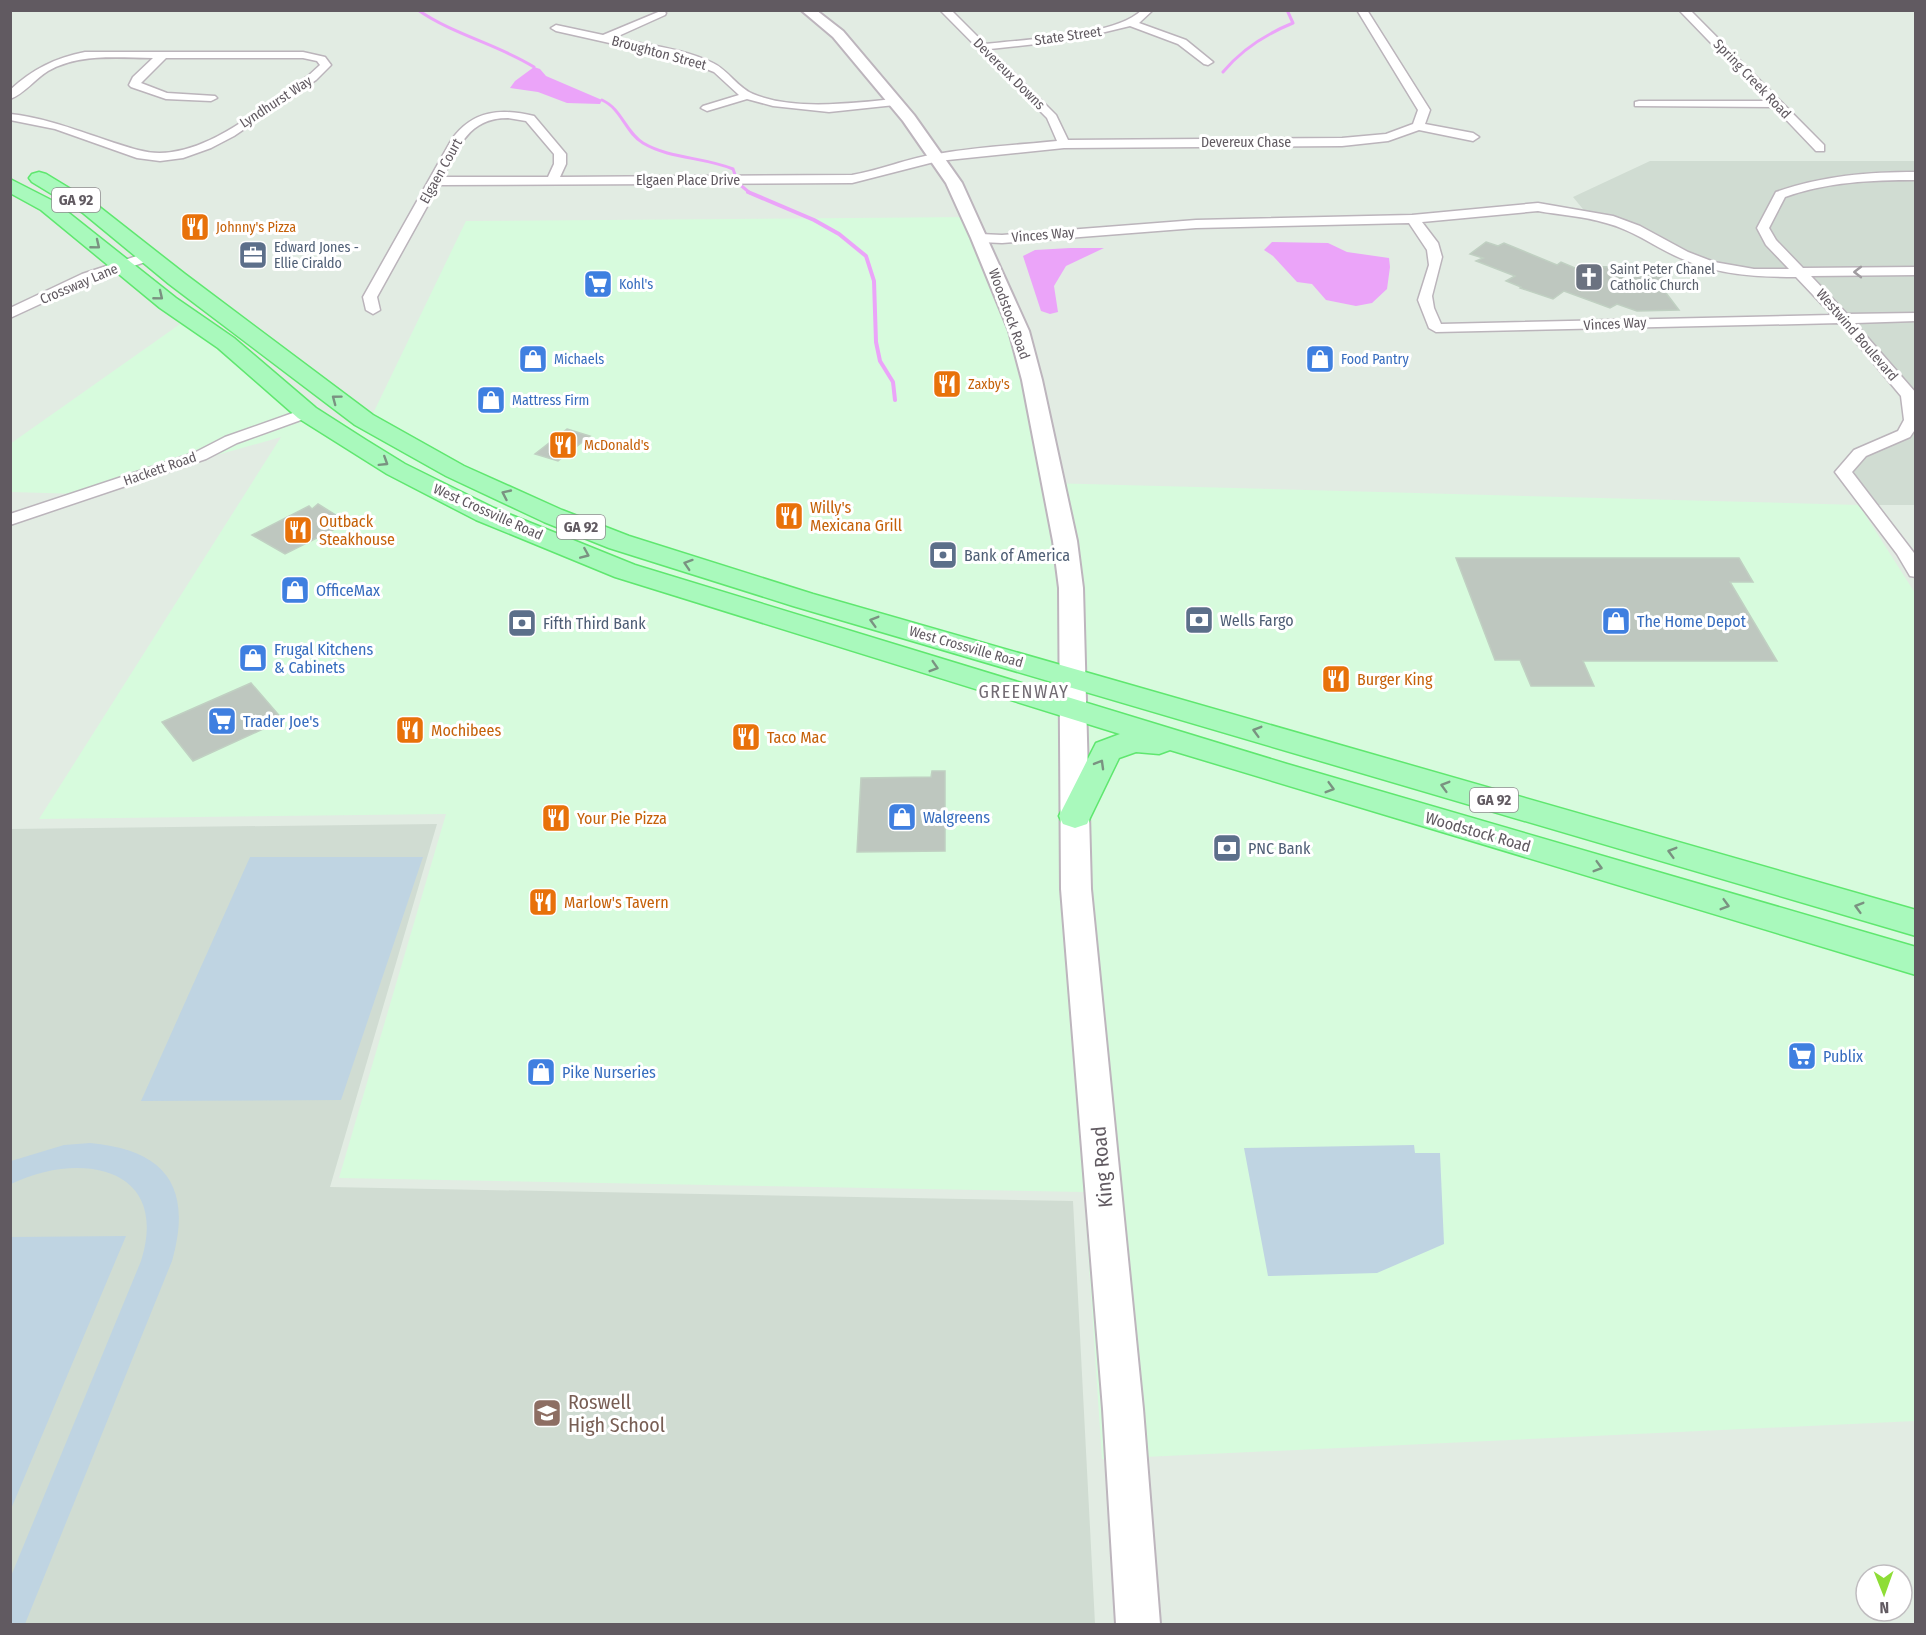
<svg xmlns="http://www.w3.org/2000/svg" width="1926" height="1635" font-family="'Fira Sans Condensed',sans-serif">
<rect width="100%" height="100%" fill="#e2ece3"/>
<path fill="#d7fbdd" d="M970,217L1001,284L1047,483L1859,505L1915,593V1421L1102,1459L1084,1192L339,1178L446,814L39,819L281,437L80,494L11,492L10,444L190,317L299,410L366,428L466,221Z"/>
<path fill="#d0dcd2" d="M1650,161H1915V505H1868L1843,472L1860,453L1904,434L1909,395L1803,274L1730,270L1618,222L1587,214L1573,197Z
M437,824L330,1187L1073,1201L1095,1624H11L10,829Z"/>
<path fill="#bfd4e2" d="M250,857H423L341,1100L141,1101Z
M90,1143C166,1150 193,1187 172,1261L25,1624H11V1576L141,1261C171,1165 78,1151 11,1184V1161L64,1145Z
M1414,1145L1415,1153H1440L1444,1244L1377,1273L1268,1276L1244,1148Z
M126,1236L11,1509V1237Z"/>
<path fill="#eba4f9" d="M534,67L540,69L546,76L602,100L600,104L567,103L538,92L510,88L515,81Z
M1272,242L1328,243L1347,252L1389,258L1390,267L1387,289L1372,303L1356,306L1326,300L1312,284L1297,282L1273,256L1264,250Z
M1070,248H1104L1066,266L1054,286L1058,312L1050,314L1041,311L1023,256L1035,250Z"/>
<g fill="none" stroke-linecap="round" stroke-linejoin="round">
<path stroke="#eba4f9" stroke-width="3" d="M418,10C454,35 497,44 534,67
M1223,72C1242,49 1266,34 1293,23L1287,10
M602,100C622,109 625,132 643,143C670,159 704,157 733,169L738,183L750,193"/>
<path stroke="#eba4f9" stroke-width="4" d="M748,192L814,220L839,234L866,256L874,281L876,342L880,361L893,382L895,400"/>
</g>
<path fill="#bec7bf" stroke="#c0d0c2" stroke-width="1.5" d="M1486,242L1498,246L1504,243L1557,265L1561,262L1599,278L1592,267L1651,266L1655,272H1662L1673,288L1663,289L1679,310L1637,311L1617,304L1610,308L1564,291L1553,299L1520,288L1521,287L1506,281L1515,276L1476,261L1483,258L1470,254Z
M567,429L590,436L558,461L535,454Z
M318,504L339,517L335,520L343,525L285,554L252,535L309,506L312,509Z
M1456,558H1739L1753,582H1730L1777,661H1583L1594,686H1531L1520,660H1495Z
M251,683L283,720L193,761L162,722Z
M932,771H945V851L857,852L861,778L931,777Z"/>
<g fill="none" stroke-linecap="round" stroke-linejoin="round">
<g stroke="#bbb4bb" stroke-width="3">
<path id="street" d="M663,10L666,13L665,15L614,38C646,45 683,48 713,63C728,70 738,88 753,94C794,111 852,103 895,99L901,102L895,105L829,112L773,106L747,99L707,111L701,108L703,106L739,95L714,72L681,59L556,31L551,28L556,25L603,35Z
M940,10H951L985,44C1024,39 1114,37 1142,10H1153L1139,23L1186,40L1213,62L1208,65L1204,64L1178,44L1130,26L1072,40L990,49L1056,115L1068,140L1342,138L1386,134L1413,124L1418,110L1357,10H1367L1430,110L1425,124L1473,133L1479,137L1473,141L1419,130L1388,141L1342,146L1064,148L938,161L852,183L439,185L377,297L380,310L373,314L366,310L363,297L452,139C473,110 501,108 534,116L566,154V164L560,177L852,175C881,170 908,158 937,154C977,147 1017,145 1057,141L1047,118ZM508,118L526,121L554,154V164L548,177H443C459,147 468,118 508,118Z
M1679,10H1690L1824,145V151H1816L1774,107L1635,106V102L1639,101H1767Z
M85,52H303L325,57L331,65L316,80L234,136L211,148L183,158L160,161L137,158L55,129L10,120V114C56,119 94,138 138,150C198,167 261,106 308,76L320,65L317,61L303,58H166L141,83L167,93L215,96L217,98L211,101L166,99L131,87L129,85L133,77L153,58C118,58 79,53 48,71C35,79 24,94 10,99V90C33,69 55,58 85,52Z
M1916,172V180C1870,180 1828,182 1785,197L1769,228L1776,240L1803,268L1916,267V275L1811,276L1847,314L1916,313V321L1855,323L1916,393V428L1910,437L1866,456L1852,472L1914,553L1916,577L1910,576L1897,554L1835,472L1854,450L1898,431L1904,420L1901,396L1840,323L1436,332L1429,328L1418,300L1429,265L1427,250L1409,223L1196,228L1002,243L980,242L973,238L980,234L1002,235L1196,220L1412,215L1538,203L1613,216L1640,226L1688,252L1714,262L1754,269H1789L1766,245L1757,228L1776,192C1822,176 1867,172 1916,172ZM1538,211C1560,215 1584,216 1606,223C1633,230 1655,247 1680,258C1717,275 1756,277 1796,277L1832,315L1441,324L1434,308L1432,296L1442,257L1438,243L1422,222Z
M149,252L156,256L154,259L92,280L10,318V308L82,274Z
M307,408L315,413L312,416L237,443L206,459L10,525V514L194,453L225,437Z"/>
</g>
<g stroke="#bdb5bd" stroke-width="4">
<path id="secondary" d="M801,10H816L843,31L914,115L962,183L1029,331L1042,380L1077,541L1083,588L1091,889L1143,1409L1160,1624H1116L1103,1409L1061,889L1059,588L1053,541L1022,380L1009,331L971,238L946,183L903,121L833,37Z"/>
</g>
<g stroke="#5fe76f" stroke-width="3">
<path id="primary" d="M39,172L46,174L97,205L185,274L373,415L464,466L562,510L629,536L813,594L1916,910V936L793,606L609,548L544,522L446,476L355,425L169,284L83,213L32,182L29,178L32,174Z
M10,179L55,202L176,298L234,338L316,408L366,440L405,464L494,508L635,565L1287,764L1916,947V975L1170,750L1159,754L1136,752L1119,758L1087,824L1075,828L1063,824L1059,816L1096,743L1120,734L615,577L476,520L387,474L298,418L218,348L160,308L41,210L10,193Z"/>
</g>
<use href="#street" fill="#fff" fill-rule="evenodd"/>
<use href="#secondary" fill="#fff" fill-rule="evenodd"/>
<use href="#primary" fill="#a9f9bc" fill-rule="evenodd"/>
</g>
<defs><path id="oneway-chevron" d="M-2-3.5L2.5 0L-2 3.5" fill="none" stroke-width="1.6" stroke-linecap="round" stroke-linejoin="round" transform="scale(1.5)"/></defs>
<g stroke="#7a9281">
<use href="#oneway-chevron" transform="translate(96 245) rotate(39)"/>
<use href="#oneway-chevron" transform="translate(159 296) rotate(39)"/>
<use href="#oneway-chevron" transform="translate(336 399) rotate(-143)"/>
<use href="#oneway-chevron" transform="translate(384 462) rotate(32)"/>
<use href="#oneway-chevron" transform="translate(506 494) rotate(-155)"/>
<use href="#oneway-chevron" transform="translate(585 554) rotate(23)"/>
<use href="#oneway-chevron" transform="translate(688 564) rotate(-162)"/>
<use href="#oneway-chevron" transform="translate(874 621) rotate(-164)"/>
<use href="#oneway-chevron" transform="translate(934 667) rotate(17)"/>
<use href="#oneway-chevron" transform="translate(1257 731) rotate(-164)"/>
<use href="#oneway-chevron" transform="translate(1100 764) rotate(-60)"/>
<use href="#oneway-chevron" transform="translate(1445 786) rotate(-164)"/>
<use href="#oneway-chevron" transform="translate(1330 788) rotate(16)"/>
<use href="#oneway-chevron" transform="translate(1672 852) rotate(-164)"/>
<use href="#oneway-chevron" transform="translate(1598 867) rotate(16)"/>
<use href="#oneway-chevron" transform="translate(1725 905) rotate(16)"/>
<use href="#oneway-chevron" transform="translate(1859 907) rotate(-164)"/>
</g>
<use stroke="#a09ca0" href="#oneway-chevron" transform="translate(1858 272) rotate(180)"/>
<defs>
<g id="restaurant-square" transform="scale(1.5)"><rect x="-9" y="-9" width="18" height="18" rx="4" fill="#e8710a" stroke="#fff"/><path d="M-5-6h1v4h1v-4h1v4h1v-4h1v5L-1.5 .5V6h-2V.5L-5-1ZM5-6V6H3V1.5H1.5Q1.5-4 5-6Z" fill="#fff"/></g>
<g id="office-square" transform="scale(1.5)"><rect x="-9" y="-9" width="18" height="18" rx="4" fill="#5c6f8a" stroke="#fff"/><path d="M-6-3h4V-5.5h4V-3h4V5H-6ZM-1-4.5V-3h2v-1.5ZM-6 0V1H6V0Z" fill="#fff"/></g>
<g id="church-square" transform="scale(1.5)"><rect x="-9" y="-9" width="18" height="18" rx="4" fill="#6b7280" stroke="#fff"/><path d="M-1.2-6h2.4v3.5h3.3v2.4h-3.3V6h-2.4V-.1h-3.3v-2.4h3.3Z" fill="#fff"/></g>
<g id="supermarket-square" transform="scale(1.5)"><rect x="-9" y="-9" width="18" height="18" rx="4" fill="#3f7fe0" stroke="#fff"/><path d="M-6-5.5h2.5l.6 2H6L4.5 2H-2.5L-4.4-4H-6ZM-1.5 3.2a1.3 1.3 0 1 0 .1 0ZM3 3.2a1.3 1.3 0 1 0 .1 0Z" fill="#fff"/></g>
<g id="shop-square" transform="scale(1.5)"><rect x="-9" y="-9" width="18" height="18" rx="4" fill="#3f7fe0" stroke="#fff"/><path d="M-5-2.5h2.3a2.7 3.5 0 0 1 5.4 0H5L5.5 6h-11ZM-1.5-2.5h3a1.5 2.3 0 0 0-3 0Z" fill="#fff"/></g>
<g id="bank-square" transform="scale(1.5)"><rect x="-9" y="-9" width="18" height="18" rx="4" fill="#5c6f8a" stroke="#fff"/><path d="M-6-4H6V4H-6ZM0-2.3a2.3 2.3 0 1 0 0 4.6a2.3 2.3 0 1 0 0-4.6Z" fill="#fff"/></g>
<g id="school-square" transform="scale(1.5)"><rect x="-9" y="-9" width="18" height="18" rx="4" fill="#8d6e63" stroke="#fff"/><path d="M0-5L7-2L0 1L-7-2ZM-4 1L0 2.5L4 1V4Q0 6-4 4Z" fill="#fff"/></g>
</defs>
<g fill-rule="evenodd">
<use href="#restaurant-square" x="195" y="227"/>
<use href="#office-square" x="253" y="255"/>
<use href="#church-square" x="1589" y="277"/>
<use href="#supermarket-square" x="598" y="284"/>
<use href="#shop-square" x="533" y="359"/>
<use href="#shop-square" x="1320" y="359"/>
<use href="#restaurant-square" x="947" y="384"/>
<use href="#shop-square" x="491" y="400"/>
<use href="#restaurant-square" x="563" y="445"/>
<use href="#restaurant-square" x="789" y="516"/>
<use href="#restaurant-square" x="298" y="530"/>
<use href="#bank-square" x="943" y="555"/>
<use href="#shop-square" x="295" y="590"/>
<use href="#bank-square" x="1199" y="620"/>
<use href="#shop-square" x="1616" y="621"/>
<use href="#bank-square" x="522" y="623"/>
<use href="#shop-square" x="253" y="658"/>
<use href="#restaurant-square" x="1336" y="679"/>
<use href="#supermarket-square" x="222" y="721"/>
<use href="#restaurant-square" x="410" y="730"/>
<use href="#restaurant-square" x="746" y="737"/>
<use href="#shop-square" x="902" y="817"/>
<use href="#restaurant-square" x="556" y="818"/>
<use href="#bank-square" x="1227" y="848"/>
<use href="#restaurant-square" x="543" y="902"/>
<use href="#supermarket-square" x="1802" y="1056"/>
<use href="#shop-square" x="541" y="1072"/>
<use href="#school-square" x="547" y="1413"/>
</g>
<g text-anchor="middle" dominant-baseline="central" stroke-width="6" stroke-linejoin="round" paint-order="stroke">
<g font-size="14" fill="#615a61" stroke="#fff">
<text transform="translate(1068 36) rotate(-8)">State Street</text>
<text transform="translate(659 53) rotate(15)">Broughton Street</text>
<text transform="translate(1009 74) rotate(45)">Devereux Downs</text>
<text transform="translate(1752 79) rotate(46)">Spring Creek Road</text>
<text transform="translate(276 102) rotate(-33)">Lyndhurst Way</text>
<text x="1246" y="142">Devereux Chase</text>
<text transform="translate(441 171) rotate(-61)">Elgaen Court</text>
<text x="688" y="180">Elgaen Place Drive</text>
<text transform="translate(1043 235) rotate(-5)">Vinces Way</text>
<text transform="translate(79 284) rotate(-23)">Crossway Lane</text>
<text transform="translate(1009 314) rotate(70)">Woodstock Road</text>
<text transform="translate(1615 324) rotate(-3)">Vinces Way</text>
<text transform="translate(1857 335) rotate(49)">Westwind Boulevard</text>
<text transform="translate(160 469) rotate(-19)">Hackett Road</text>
<text transform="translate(488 512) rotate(24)">West Crossville Road</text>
<text transform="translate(966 647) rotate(16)">West Crossville Road</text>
</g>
<g font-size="14" fill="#c56008" stroke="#fff" text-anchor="start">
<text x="216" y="227">Johnny's Pizza</text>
<text x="968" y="384">Zaxby's</text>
<text x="584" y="445">McDonald's</text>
</g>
<g font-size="14" fill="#4e5e75" stroke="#fff" text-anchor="start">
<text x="274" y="247">Edward Jones -<tspan x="274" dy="16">Ellie Ciraldo</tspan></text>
</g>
<g font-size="14" fill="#5b616d" stroke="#fff" text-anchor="start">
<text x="1610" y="269">Saint Peter Chanel<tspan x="1610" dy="16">Catholic Church</tspan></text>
</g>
<g font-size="14" fill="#366cbe" stroke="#fff" text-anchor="start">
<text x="619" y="284">Kohl's</text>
<text x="554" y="359">Michaels</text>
<text x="1341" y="359">Food Pantry</text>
<text x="512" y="400">Mattress Firm</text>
</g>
<g fill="#fff" stroke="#908c90" stroke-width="1.5">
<rect x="52" y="188" width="48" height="24" rx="4.5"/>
<rect x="557" y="515" width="48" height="24" rx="4.5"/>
<rect x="1470" y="788" width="48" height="24" rx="4.5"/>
</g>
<g font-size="15" font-weight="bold" fill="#615a61">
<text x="76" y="200">GA 92</text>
<text x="581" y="527">GA 92</text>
<text x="1494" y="800">GA 92</text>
</g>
<g font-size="16" fill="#c56008" stroke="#fff" text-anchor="start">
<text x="810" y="507">Willy's<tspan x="810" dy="18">Mexicana Grill</tspan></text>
<text x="319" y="521">Outback<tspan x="319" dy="18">Steakhouse</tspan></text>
<text x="1357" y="679">Burger King</text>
<text x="431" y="730">Mochibees</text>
<text x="767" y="737">Taco Mac</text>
<text x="577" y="818">Your Pie Pizza</text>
<text x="564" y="902">Marlow's Tavern</text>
</g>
<g font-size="16" fill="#4e5e75" stroke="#fff" text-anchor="start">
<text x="964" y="555">Bank of America</text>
<text x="1220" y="620">Wells Fargo</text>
<text x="543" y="623">Fifth Third Bank</text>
<text x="1248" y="848">PNC Bank</text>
</g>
<g font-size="16" fill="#366cbe" stroke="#fff" text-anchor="start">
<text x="316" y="590">OfficeMax</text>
<text x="1637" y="621">The Home Depot</text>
<text x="274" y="649">Frugal Kitchens<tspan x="274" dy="18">&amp; Cabinets</tspan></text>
<text x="243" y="721">Trader Joe's</text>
<text x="923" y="817">Walgreens</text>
<text x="1823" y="1056">Publix</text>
<text x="562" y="1072">Pike Nurseries</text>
</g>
<g font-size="16" fill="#615a61" stroke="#fff">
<text transform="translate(1478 832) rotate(16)">Woodstock Road</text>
</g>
<g font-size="18" letter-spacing="1.5" fill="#726b73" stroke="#fff">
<text x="1024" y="692">GREENWAY</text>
</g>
<g font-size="20" fill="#615a61" stroke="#fff">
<text transform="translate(1102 1167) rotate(-95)">King Road</text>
</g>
<g font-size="20" fill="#785e54" stroke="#fff" text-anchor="start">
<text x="568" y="1402">Roswell<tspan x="568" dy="23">High School</tspan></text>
</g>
</g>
<rect width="1926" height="1635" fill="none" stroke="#615a61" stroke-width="24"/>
<g transform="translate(1884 1593) rotate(179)"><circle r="28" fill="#ffffff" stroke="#c0bdc0" stroke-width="1.5"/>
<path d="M0-4.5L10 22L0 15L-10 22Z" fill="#8edd36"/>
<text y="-9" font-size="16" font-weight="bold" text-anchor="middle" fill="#615a61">N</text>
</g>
</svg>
